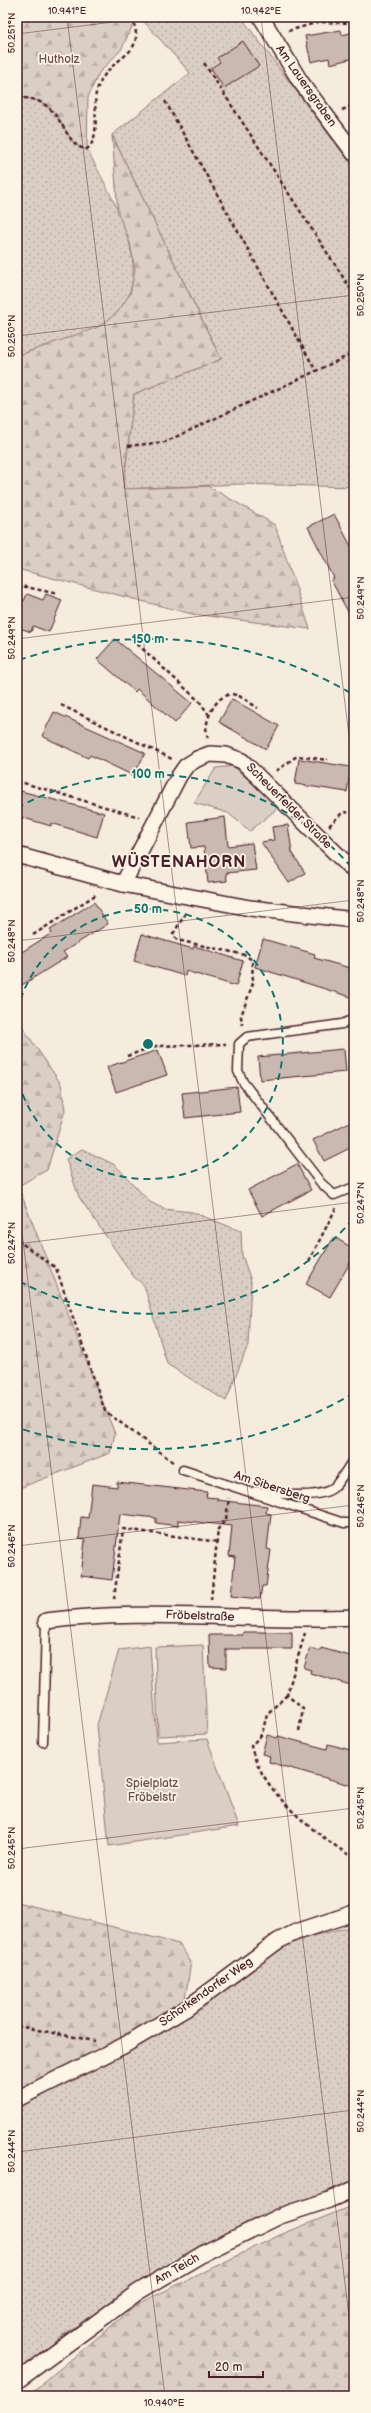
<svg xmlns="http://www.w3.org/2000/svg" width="371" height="2413" font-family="'Balsamiq Sans',sans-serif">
<defs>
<pattern id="grass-dots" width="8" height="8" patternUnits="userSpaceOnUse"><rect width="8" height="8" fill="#dbcec4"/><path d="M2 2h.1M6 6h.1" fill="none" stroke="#bdb0a9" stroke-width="1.8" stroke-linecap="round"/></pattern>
<pattern id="forest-firs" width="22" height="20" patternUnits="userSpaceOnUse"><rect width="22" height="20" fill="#dbcec4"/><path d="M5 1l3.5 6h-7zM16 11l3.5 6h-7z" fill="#bdb0a9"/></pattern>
</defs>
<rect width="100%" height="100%" fill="#f5ecde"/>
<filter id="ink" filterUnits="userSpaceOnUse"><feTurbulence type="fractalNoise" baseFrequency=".025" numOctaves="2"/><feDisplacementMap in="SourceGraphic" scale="8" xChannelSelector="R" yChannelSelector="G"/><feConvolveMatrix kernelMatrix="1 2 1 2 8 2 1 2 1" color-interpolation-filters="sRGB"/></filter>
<g filter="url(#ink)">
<path fill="url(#grass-dots)" stroke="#927678" d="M140,17H241L354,168V487L240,484L123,489L134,394L221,359L112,135L190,73Z
M28,97C40,101 51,108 59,118C69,130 69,148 87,149C112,200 171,288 98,327C74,339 42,347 17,356V98Z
M82,1149L115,1165L150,1202L164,1209L192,1212L241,1231L242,1255L251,1281L248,1345L226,1401L167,1364L144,1285L134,1277L79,1197L66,1159Z
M354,1926V2179L338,2190L133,2287L63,2335L17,2374V2105L279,1947L316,1935Z"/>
<path fill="url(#forest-firs)" stroke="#927678" d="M17,17H121L132,27L121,50L99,73L88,97L87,149C61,148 66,95 17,98Z
M112,135L221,359L134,394L123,489L208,486L275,525L310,629L192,614L17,569V356L98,327L117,313L130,294L135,270L130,243L118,213Z
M17,1019L61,1084L65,1110L47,1170L18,1186L115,1434L110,1453L17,1489Z
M17,1902L179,1944L191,1962L185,1999L125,2041L17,2096Z
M354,2205V2396H27L138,2304L280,2235Z"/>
<path fill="#dbcec4" stroke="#927678" d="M233,766L279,807L250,831L228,813L194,803L216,768Z
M203,1645L207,1734L158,1736L155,1647Z
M150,1646L157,1742L207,1739L239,1826L109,1846L97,1725L119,1650Z"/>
<path fill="#cab9b1" stroke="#4a1f2b" d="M341,30L342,35L354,32V58L330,64L329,58L311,62L305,36Z
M243,41L259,66L224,88L211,68L220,62L217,58Z
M334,514L354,552V623L331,580L334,578L308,527Z
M27,594L43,600L46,594L62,600L49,632L33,626L31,632L17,627V598L24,601Z
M115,639L192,703L175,723L137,689L135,692L97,659Z
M232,699L279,726L266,749L219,722Z
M54,712L145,753L134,776L90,755L88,758L42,736Z
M299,759L351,767L347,792L295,784Z
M17,790L104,813L97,837L51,823V826L17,816Z
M225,817L228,846L252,843L256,870L226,873L227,881L208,883L204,847L191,848L188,822Z
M288,825L292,852L305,873L289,883L261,842L274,840L272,827Z
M94,902L108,924L63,952L67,957L17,988V955L52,933L50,930Z
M142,934L193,949L194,946L243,961L236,986L186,971L185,976L134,961Z
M263,939L315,954L314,958L354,969V998L255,967Z
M344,1049L346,1072L260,1080L258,1057Z
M158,1050L167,1075L116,1092L107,1067Z
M237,1087L240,1112L185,1118L182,1093Z
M354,1120V1146L324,1161L313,1140Z
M297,1164L311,1190L262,1216L248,1190Z
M334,1237L354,1249V1256L330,1297L306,1284Z
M117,1482L207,1492L206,1497L218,1498L217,1500L267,1506L266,1513L271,1514L267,1549L271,1550L266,1586H262L260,1599L231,1596L235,1557L229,1556L232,1526L178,1520V1526L156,1523V1518L120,1514L112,1580L81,1576L85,1540L79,1539L81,1517L88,1518L92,1484L117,1487Z
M243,1632H292V1649H226V1668L210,1667L209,1635H243Z
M310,1648L321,1651V1648L354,1657V1686L310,1673L311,1670L304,1668Z
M267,1735L277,1738L278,1736L327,1749L328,1744L354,1751V1786L269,1762L270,1756L262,1754Z"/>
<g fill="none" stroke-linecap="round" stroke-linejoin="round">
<g stroke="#4a1f2b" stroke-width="11">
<path id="service" d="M354,1019L342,1024L247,1037L239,1044L238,1071L243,1082L321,1183L334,1195L354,1187
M183,1470L344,1523H354
M255,1491C275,1493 319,1501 334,1487C342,1479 347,1468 354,1459
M43,1742L46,1621"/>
</g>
<g stroke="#4a1f2b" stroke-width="18">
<path id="minor" d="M261,17L300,81L354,153
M17,855L123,884L250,908L354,920
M123,884L179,776L186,766L197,759L210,754L226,755L242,761L354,871
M46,1621C148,1608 251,1622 354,1617
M17,2099L123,2046L187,2008L278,1941L296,1932L354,1913
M17,2381L138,2292L206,2252L280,2216L329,2200L354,2189"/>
</g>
<path stroke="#4a1f2b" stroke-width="2.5" stroke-dasharray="4 3" stroke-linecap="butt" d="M288,31L319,22L354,23
M204,63L354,294
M17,98C65,95 61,148 87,149C101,138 93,109 96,93C97,88 100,83 102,79C114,57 142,54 135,28C134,23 134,20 130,17
M165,101L316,371
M342,110L354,105
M128,446L165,442L354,353
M17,585L58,594
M132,639L200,702L209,715
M61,705L172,759
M208,738C201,724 217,689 236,695C243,697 251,704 258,708
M276,771L297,756L328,760
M17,781L139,817
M329,826L343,812L354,813
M186,913L173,934L177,940L245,955L252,960L253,983L241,1016L242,1025
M33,935L97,894
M127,1056L156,1046L226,1044
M17,1240L56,1268L105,1411L173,1462
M309,1261L336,1208
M114,1599L123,1529L218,1542
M211,1600L218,1529L226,1519L229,1498
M287,1695L267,1714L262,1734L251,1746C262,1793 315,1834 354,1858
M299,1731L303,1709L287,1695L305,1633
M17,2026L95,2041"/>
<use href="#service" stroke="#fcf5e5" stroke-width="8"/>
<use href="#minor" stroke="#fcf5e5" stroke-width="15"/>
</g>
</g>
<path fill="none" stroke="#4a1f2b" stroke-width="1" stroke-opacity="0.45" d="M67,17L354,2357M261,17L354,777M17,34L153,17M17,336L354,295M17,639L354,597M17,941L354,900M17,1192L165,2396M17,1244L354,1202M17,1546L354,1505M17,1849L354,1808M17,2152L354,2110"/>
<g fill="none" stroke="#0f766e" stroke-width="2" stroke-dasharray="7 5">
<path d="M17 1011A135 135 0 1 1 17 1077"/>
<path d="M353 1219A270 270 0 0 1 17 1280M17 808A270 270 0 0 1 353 869"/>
<path d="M354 1393A405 405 0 0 1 19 1428M19 660A405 405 0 0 1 354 695"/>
</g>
<g text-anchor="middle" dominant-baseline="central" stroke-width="3.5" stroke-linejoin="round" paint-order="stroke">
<g font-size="12" fill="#6e4b51" stroke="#fcf5e5">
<text x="59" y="59">Hutholz</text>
<text x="152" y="1783">Spielplatz<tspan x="152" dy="14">Fröbelstr</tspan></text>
</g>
<g font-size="12" fill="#4a1f2b" stroke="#fcf5e5">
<text transform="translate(306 86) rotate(55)">Am Lauersgraben</text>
<text transform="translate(289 806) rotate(45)">Scheuerfelder Straße</text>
<text transform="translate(272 1487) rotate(18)">Am Sibersberg</text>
<text transform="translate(200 1616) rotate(2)">Fröbelstraße</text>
<text transform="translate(206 1992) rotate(-35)">Schorkendorfer Weg</text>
<text transform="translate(177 2269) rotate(-30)">Am Teich</text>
</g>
<g font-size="16" font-weight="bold" letter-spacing="1" fill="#4a1f2b" stroke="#fcf5e5">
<text x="179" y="862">WÜSTENAHORN</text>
</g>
</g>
<circle cx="148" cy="1044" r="6" fill="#0f766e" stroke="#fcf5e5" stroke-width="2"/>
<g font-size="12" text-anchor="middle" font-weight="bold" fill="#0f766e" stroke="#fcf5e5" stroke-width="3.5" stroke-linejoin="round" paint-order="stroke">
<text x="148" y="643">150 m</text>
<text x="148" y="778">100 m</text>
<text x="148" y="913">50 m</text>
</g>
<rect width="371" height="2413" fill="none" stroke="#fcf5e5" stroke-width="44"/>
<path d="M209 2371v6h54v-6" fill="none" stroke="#4a1f2b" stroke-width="2"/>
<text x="215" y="2371" font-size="12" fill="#4a1f2b" stroke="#fcf5e5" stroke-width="3" paint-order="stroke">20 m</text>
<rect x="22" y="22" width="327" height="2369" fill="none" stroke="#4a1f2b" stroke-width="1.5"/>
<g font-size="10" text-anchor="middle" fill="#4a1f2b">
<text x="67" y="14">10.941°E</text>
<text x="261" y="14">10.942°E</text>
<text transform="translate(11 33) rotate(-90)" y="4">50.251°N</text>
<text transform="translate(360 295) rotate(-90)" y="4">50.250°N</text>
<text transform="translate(11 336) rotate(-90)" y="4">50.250°N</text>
<text transform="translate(360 598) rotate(-90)" y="4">50.249°N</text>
<text transform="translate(11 638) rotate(-90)" y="4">50.249°N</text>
<text transform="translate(360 901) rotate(-90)" y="4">50.248°N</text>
<text transform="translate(11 941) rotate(-90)" y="4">50.248°N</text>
<text transform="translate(360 1203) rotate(-90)" y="4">50.247°N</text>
<text transform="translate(11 1243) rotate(-90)" y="4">50.247°N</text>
<text transform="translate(360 1506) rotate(-90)" y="4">50.246°N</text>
<text transform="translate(11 1546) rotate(-90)" y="4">50.246°N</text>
<text transform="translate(360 1808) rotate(-90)" y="4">50.245°N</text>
<text transform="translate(11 1848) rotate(-90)" y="4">50.245°N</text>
<text transform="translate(360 2111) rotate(-90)" y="4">50.244°N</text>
<text transform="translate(11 2151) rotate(-90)" y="4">50.244°N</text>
<text x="164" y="2406">10.940°E</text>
</g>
</svg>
